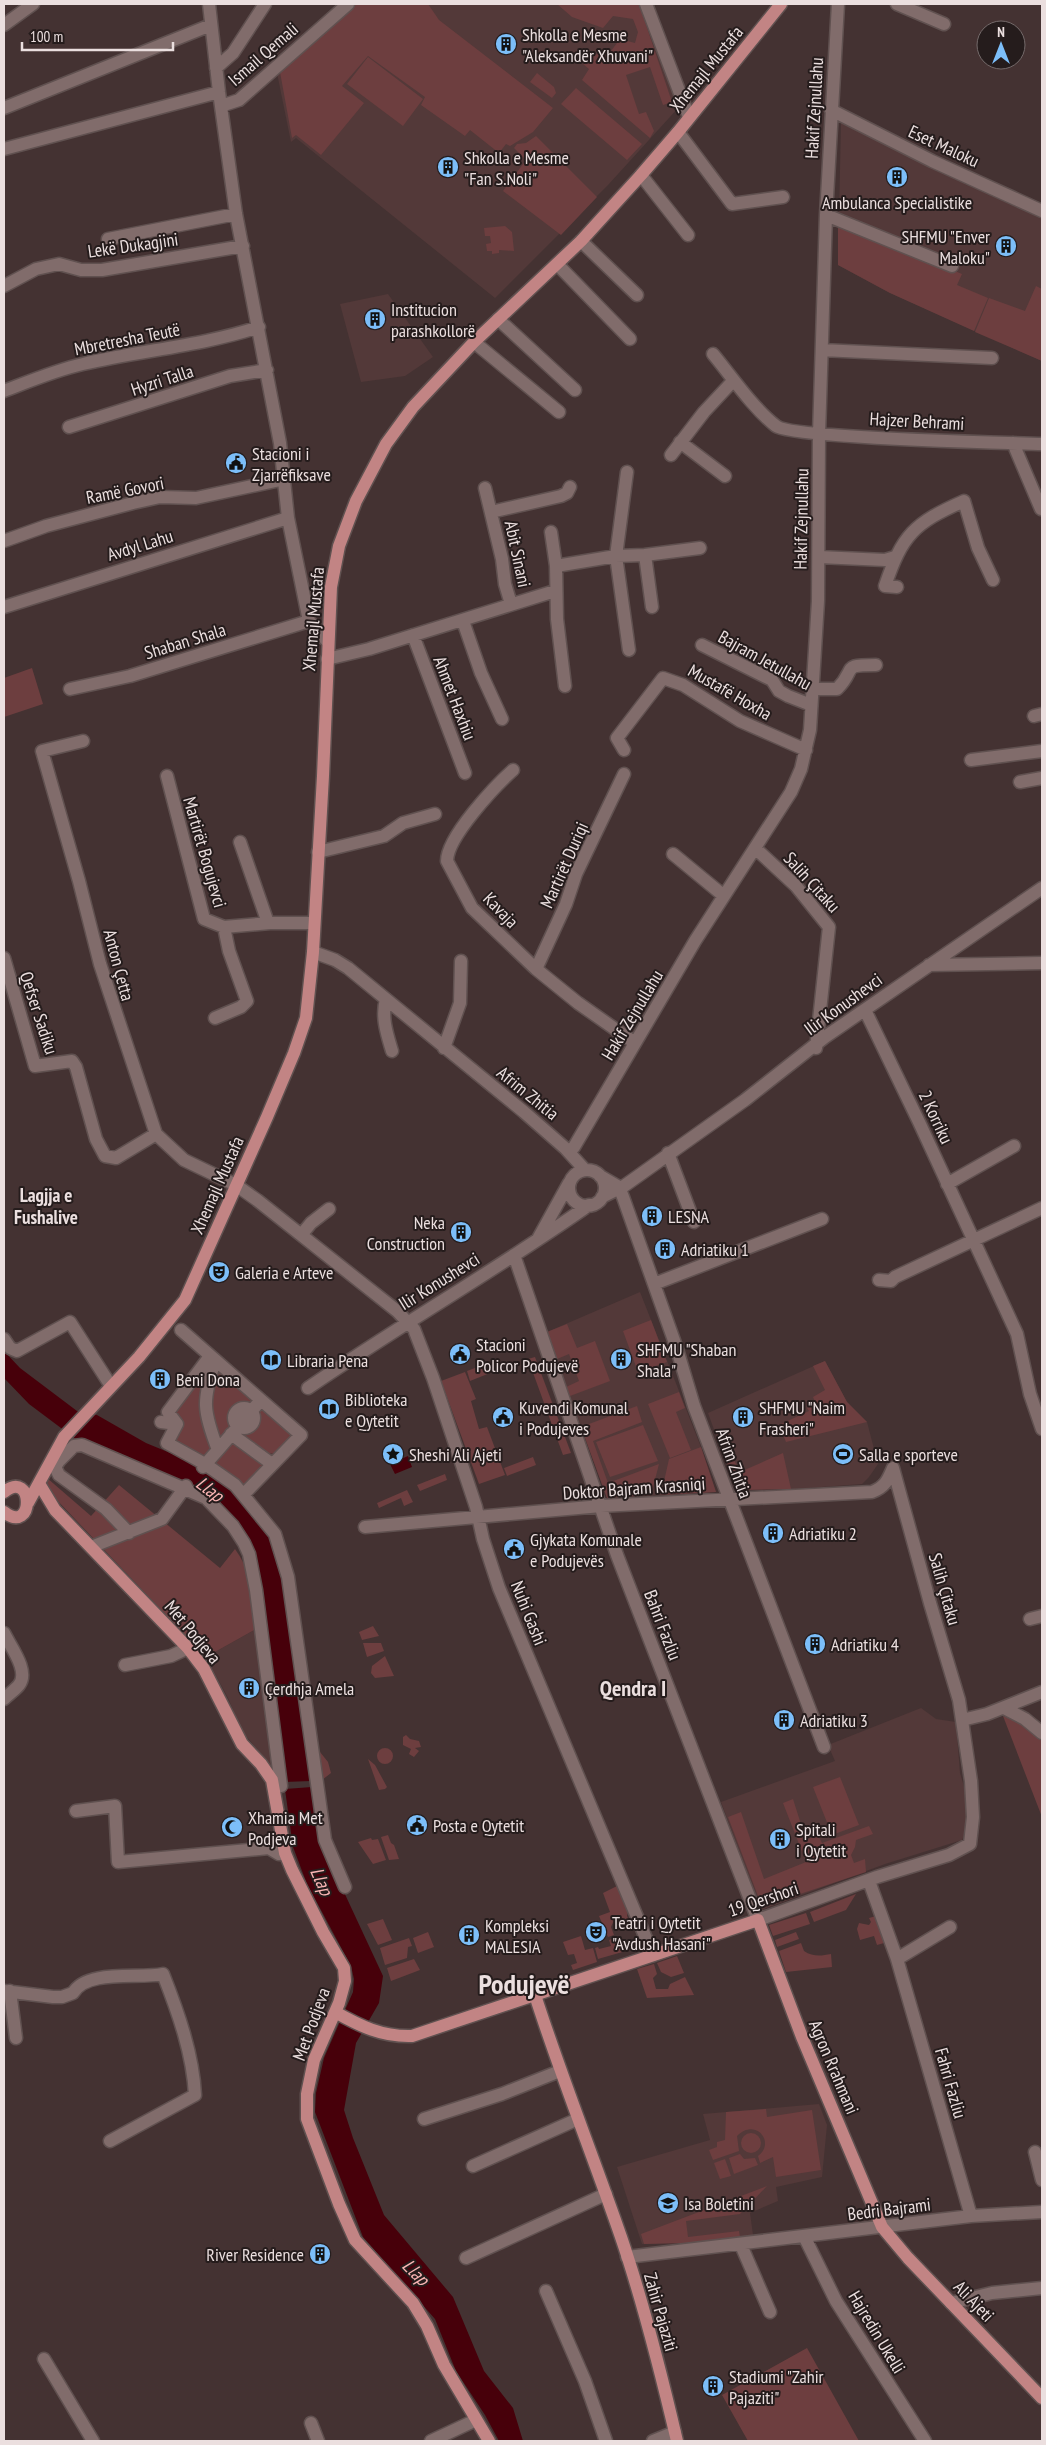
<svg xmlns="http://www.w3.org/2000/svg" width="1046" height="2445" font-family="'PT Sans Narrow',sans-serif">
<rect width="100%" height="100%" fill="#443232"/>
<path fill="#533939" d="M352,4H641L679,107L608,185L495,298L296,138L291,142L277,73Z
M841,123L1042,215V361L888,292L838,265Z
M388,294L433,357L405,376L361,382L340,304Z
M640,1292L701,1447L716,1492L607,1498L547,1332Z
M825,1361L847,1402L867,1422L878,1464L869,1477L862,1484L795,1489L736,1490L708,1413Z
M258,1628L274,1770L242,1731L228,1698L206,1657Z
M921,1708L936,1719L956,1722L960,1773L973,1817L962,1840L885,1864L761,1910L721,1802L835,1761L828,1745Z
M819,2104L827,2125L822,2177L776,2187L778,2201L750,2213L753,2235L712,2241L642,2244L617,2167L710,2140L703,2114Z"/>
<path fill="#6d3e3f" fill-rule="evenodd" d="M355,4H428L439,20L553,108L533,132L510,146L506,144L499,153L470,130L465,136L421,105L425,97L368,56L342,86L364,103L321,155L296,135L292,138L280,72Z
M557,4H639L672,102L663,105L650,67L626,75L639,114L646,112L654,131L650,138L582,80L589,69L576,58L580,53L588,56L611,51L620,39L635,43L638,32L633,19L613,16L603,28L572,17Z
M368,57L423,99L403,126L347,84Z
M537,73L554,87L556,93L552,98L530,82Z
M576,88L642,144L627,160L561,104Z
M536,136L597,197L561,235L503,191L526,160L514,148L517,144L526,143Z
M838,222L962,274L957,285L988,298L974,331L890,293L838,265Z
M505,226L512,232L514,251L499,250V253L492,254V251H487L486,244L491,243L490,236H485L484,228Z
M1036,286L1042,289V361L975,332L989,298L1025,311Z
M32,668L43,704L4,717V678Z
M651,1320L667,1362L638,1372L623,1331Z
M567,1324L577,1348L595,1341L610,1381L570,1396L566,1387L579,1381L569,1354L557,1359L547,1332Z
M210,1356L301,1435L282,1454L258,1453L269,1467L244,1494L167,1443L168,1412ZM246,1408L253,1415C255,1423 251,1428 243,1428L235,1423L234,1416L240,1409Z
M535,1357L571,1453L563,1455L528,1359Z
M496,1360L500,1369L470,1381L467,1371Z
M825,1361L847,1402L867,1422L786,1442L779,1425L809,1411L807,1408L816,1404L813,1397L825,1390L813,1366Z
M465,1372L476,1399L471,1401L479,1429L487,1427L505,1475L479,1484L441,1381Z
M679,1392L685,1408L676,1412L691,1450L670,1458L648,1404Z
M637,1406L642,1422L593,1441L608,1483L659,1464L651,1495L607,1498L581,1427Z
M643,1425L658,1461L610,1477L596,1442Z
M701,1447L716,1492L661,1495L669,1459Z
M783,1453L791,1489L736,1490L725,1457L731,1454L740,1472Z
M533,1457L536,1465L507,1476L504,1468Z
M39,1471L91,1516L119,1485L220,1568L235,1549C252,1572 255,1600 258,1628L206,1657L35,1477Z
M445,1474L447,1480L420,1491L417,1485Z
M407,1490L413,1502L404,1506L401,1498L379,1508L377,1503Z
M373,1626L379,1636L362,1640L359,1632Z
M363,1643H381L384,1651L367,1657Z
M385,1656L394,1676L375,1678L371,1673L372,1666Z
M1003,1716L1029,1726L1042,1741V1817Z
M406,1735L410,1739L419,1741L421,1747L415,1748L419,1751L414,1757L409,1754L411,1749L403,1745V1737Z
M377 1756a8 8 0 1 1 16 0a8 8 0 1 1-16 0Z
M320,1752L328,1762L331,1773L322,1780L316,1753Z
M368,1759L375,1765L387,1787L385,1789L379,1790Z
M840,1777L859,1825L832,1835L813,1787Z
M793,1799L806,1840L818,1835L822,1843L869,1826L873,1834L856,1840L855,1847L851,1855L854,1863L865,1859L866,1872L767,1905L761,1904L728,1817L741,1812L764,1879L806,1862L783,1803Z
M388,1835L391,1843L394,1845L399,1859L389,1860L381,1837Z
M371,1838L372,1840L378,1839L386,1860L373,1864L358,1842Z
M617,1886L628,1912L627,1916L631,1925L627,1926L621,1918H615L611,1927L614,1935L608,1937L599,1916L610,1912L603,1893Z
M856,1894L846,1910L814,1922L810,1912Z
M806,1913L810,1924L773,1936L769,1925Z
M876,1916L884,1943L877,1945L874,1936L860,1940L857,1929L859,1923L869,1925L871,1922L869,1918Z
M383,1919L392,1940L378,1945L367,1924Z
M428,1932L434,1947L418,1953L413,1938Z
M796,1932L799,1939L777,1947L775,1940Z
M581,1936L585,1950L593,1948L597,1962L573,1970L571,1965L577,1963L574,1954L568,1955L563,1942Z
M618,1937L620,1946L625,1945L626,1951L598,1959L595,1948L598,1947L599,1949L611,1946L609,1940Z
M409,1938L412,1946L408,1947L407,1958L385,1965L380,1948Z
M801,1943L804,1951C813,1957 821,1956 831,1954L832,1967L786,1972L779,1951Z
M677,1956L684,1973L671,1977L661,1972L657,1963Z
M414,1959L420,1970L391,1981L387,1968Z
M654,1964L657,1974L653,1978L656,1989H668L670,1984L685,1977L694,1995L647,1998L637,1969Z
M766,2109L767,2117L812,2110L821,2170L776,2177L773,2157L760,2163L758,2156C776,2143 756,2117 737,2136L739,2151L713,2160L709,2150L717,2147V2142L725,2140L726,2112Z
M741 2143a10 10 0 1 1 20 0a10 10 0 1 1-20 0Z
M740,2154L744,2159L755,2158L758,2165L734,2174L729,2158Z
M725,2159L731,2176L720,2179L714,2163Z
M767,2186L740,2214L686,2221L688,2237L739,2231L740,2237L690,2243L644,2244L641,2234Z
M807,2348L859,2441H748L722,2395Z"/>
<path fill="#47000a" d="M4,1351L20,1368L77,1411L97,1415L146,1443L197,1464L230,1485L274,1540L282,1561L323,1847L383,1976L379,2003L356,2043L344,2110L353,2138L384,2215L453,2297L484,2371L513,2408L523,2441H499L485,2415L456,2371L435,2319L363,2237L315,2112L316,2093L324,2058L353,1992L354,1979L351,1966L307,1884L293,1847L252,1552L213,1500L77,1440L29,1404L4,1378Z
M408,1456L412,1467L395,1474L390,1464Z"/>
<path fill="#443232" d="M311,1781L312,1787L285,1789L284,1782Z"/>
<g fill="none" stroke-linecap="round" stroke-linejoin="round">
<g stroke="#605150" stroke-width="15">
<path id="minor" d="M209,4L219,92L236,214L280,443L288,518L309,621L327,641
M646,4L689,117
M897,4L944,24
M4,25L33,4
M216,68L233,53L265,4
M221,106L239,100L348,4
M4,108L211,25
M831,110L932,161L1042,211
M678,132L732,204L783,197
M4,149L219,92
M641,175L688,235
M826,215L952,266
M108,239L236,214
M581,241L637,295
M557,264L630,339
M4,286L36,269L59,264L81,270H102L243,246
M498,319L575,390
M474,342L559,412
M822,350L992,358
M713,354C732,377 753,408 776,426C791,438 1008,443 1042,444
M4,391C30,381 56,370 83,364C142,350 202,346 259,327
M69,427L230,376L267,370
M680,442L725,476
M1013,443L1041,509
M671,455L704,412L733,381
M627,472L616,556L629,650
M485,488L502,559L505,584L511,604
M491,512L561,496L567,493L570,487
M551,532L556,566L557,619L565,686
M4,541L46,526L133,503L160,497L196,498L285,479
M645,555L652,607
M819,557L885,560L895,557
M556,566L616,556L645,555L700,548
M897,587L885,586C902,535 914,523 964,501L978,548L993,580
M4,607L288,518
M463,621L481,673L502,719
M413,635L465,773
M702,645L772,680L779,691L788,696L811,705
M327,659L369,649L555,591
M70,689L130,676L309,621
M813,689H837C858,668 839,665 876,665
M1034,716L1042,714
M83,741L42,751L79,881L100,964L156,1134L184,1160L236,1185L257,1200L397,1311L414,1329L433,1378L476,1507L483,1539L499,1588L653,1955
M624,750L617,738L663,678L683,685L740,721L806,750
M971,760L1042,751
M513,770C495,786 447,837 447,861L472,908L536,969L578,1003L635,1043
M167,776L204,919L224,927L270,923H314
M1020,782L1042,778
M240,842L268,923
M755,848L796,886L829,927L816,1048
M318,852L384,836L403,823L435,814
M673,854L724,896
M313,952L335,960L348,968L524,1112L565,1148L585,1170
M4,958L35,1066L72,1061L76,1067L96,1139L105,1156L116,1158L156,1134
M929,965L1042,963
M536,969L566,904L576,874L624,774
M386,999C381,1017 387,1034 392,1051
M865,1010L919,1122L1017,1334L1030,1394L1042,1429
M215,1018L241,1007L247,1001L229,951L224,927
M444,1048L460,1003L461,961
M569,1151L574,1147L695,941L791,792L801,769L810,730L818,601L819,434L826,215L838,4
M668,1153L694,1222
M569 1188a18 18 0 1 1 36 0a18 18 0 1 1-36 0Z
M600,1176L619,1187L623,1197L676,1346L694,1406L824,1747
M947,1184L1014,1146
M602,1197L624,1186L745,1100L825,1037L1042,888
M302,1234L311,1223L329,1209
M538,1239L569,1183
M514,1255L617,1555L758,1920L877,1877L949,1855L970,1844L973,1817L971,1781L959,1700L930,1603L893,1468
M879,1280L891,1281L895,1277L1042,1208
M654,1284L822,1219
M181,1330L301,1435L244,1494
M4,1339L10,1348L17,1351L70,1322L111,1386
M308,1388C400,1325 498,1269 589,1205
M234 1418a10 10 0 1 1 20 0a10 10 0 1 1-20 0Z
M161,1422L177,1424L167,1443L205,1464L235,1485L275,1534L288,1577L325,1840L345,1887
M177,1424L168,1412L210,1356
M231,1434L272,1464
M218,1450L261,1400
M203,1467L218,1450C203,1411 202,1401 215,1361
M365,1527L601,1506L872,1492C885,1487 888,1480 893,1468
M129,1533L106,1509L59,1475L55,1467L59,1461L74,1446L82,1445L206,1498L233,1526L244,1543L249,1554L256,1590L281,1786
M91,1547L162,1519L186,1486
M1030,1619L1042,1616
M4,1633C10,1646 30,1671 19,1685C15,1690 9,1694 4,1699
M125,1665L171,1656L188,1648
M1004,1708L1025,1719L1042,1733
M962,1720L987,1714L1042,1692
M76,1811L115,1806L118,1862L269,1848L279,1854L285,1853
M869,1881L897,1959L971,2216
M897,1959L950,1927
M4,1991L53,1997H62L73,1993C87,1969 138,1979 163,1974C178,2012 193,2054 195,2095L110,2141
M10,1991L16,2038
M424,2119L502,2094L560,2071
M1035,2152L1042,2180
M473,2166L578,2119
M805,2238L836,2301L925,2441
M741,2245L770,2312
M627,2257L971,2216L1042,2212
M466,2258L606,2194
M546,2291L585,2381L606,2441
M951,2303L992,2293L1042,2288
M44,2359L93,2441
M311,2423L318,2441
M431,2441L476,2420
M653,2441L675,2432"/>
</g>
<g stroke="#605150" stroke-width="15">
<path id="major" d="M40,1485L55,1510L188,1648L204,1669L242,1744L261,1764L272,1780L285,1853L292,1870L323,1932L344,1968L345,1981L339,2003L314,2060L307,2094V2119L339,2204L355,2240L413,2303L427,2326L444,2365L489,2441
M4,1492C34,1468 35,1536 4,1512
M28,1503L64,1437L139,1357L185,1300L267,1117L294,1053L306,1018L313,952L323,776L331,587L339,546L356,501L386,444L413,407L474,342L581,241L641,175L678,132L781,4
M535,1995C561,2076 593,2156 621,2237C644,2304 661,2373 677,2441
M335,2012C360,2026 382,2037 412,2036L758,1920L802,2037L882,2227L908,2258L1042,2398"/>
</g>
<use href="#minor" stroke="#816c6b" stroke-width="12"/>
<use href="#major" stroke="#c28484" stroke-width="12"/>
</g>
<defs>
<g id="building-disc" transform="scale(1.125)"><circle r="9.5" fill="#7cbef9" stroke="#251c1c"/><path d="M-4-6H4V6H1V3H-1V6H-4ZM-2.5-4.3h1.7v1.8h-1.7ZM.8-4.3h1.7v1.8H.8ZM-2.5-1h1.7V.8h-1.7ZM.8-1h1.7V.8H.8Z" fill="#111"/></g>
<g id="civic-disc" transform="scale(1.125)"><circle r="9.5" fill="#7cbef9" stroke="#251c1c"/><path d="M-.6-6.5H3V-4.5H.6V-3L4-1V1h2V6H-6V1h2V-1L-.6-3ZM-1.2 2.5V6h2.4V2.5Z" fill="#111"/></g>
<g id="theatre-disc" transform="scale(1.125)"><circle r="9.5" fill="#7cbef9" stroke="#251c1c"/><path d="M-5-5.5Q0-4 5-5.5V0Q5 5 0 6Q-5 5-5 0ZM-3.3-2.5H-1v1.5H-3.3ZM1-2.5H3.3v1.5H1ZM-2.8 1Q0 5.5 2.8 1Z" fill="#111"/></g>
<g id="library-disc" transform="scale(1.125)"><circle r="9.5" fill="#7cbef9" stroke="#251c1c"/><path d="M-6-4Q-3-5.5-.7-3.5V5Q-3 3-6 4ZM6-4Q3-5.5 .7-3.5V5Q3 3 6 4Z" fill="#111"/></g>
<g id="sight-disc" transform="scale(1.125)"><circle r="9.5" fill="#7cbef9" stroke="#251c1c"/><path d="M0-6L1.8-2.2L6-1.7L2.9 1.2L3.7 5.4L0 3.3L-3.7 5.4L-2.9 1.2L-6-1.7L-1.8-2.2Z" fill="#111"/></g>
<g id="stadium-disc" transform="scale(1.125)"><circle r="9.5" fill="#7cbef9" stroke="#251c1c"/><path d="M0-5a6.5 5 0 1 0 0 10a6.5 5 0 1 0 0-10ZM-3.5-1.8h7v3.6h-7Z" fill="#111"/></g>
<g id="mosque-disc" transform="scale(1.125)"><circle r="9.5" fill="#7cbef9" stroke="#251c1c"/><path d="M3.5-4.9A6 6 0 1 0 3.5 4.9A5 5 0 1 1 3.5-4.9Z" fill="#111"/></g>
<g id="school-disc" transform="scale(1.125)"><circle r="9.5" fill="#7cbef9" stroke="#251c1c"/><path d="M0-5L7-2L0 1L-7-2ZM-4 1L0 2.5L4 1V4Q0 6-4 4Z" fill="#111"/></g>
</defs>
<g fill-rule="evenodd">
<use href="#building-disc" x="506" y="44"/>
<use href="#building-disc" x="448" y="167"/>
<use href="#building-disc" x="897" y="177"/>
<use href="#building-disc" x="1006" y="246"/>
<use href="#building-disc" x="375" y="319"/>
<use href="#civic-disc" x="236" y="463"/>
<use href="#building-disc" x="652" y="1216"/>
<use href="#building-disc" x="461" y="1232"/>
<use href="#building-disc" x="665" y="1249"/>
<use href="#theatre-disc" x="219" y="1272"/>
<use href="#civic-disc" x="460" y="1354"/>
<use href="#building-disc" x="621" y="1359"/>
<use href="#library-disc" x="271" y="1360"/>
<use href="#building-disc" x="160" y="1379"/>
<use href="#library-disc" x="329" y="1409"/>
<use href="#civic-disc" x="503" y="1417"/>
<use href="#building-disc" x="743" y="1417"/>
<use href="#sight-disc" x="393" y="1454"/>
<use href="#stadium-disc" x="843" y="1454"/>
<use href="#building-disc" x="773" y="1533"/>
<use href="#civic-disc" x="514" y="1549"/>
<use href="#building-disc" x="815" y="1644"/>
<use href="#building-disc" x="249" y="1688"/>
<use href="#building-disc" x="784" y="1720"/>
<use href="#civic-disc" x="417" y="1825"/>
<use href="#mosque-disc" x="232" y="1827"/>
<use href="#building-disc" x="780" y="1839"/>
<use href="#theatre-disc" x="596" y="1932"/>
<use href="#building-disc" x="469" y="1935"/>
<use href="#school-disc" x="668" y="2203"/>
<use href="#building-disc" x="320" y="2254"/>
<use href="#building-disc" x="713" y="2386"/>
</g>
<g text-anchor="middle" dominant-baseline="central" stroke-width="4" stroke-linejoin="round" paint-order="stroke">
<g font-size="18" fill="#ebdfdf" stroke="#251c1c" text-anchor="start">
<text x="522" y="34">Shkolla e Mesme<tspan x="522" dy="21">"Aleksandër Xhuvani"</tspan></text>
<text x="464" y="157">Shkolla e Mesme<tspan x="464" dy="21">"Fan S.Noli"</tspan></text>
<text x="897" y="202" text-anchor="middle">Ambulanca Specialistike</text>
<text x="990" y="236" text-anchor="end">SHFMU "Enver<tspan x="990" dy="21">Maloku"</tspan></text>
<text x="391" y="309">Institucion<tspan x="391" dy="21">parashkollorë</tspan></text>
<text x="252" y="453">Stacioni i<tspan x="252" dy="21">Zjarrëfiksave</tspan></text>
<text x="668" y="1216">LESNA</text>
<text x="445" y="1222" text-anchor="end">Neka<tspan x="445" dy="21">Construction</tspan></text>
<text x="681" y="1249">Adriatiku 1</text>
<text x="235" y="1272">Galeria e Arteve</text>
<text x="476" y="1344">Stacioni<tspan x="476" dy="21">Policor Podujevë</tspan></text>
<text x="637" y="1349">SHFMU "Shaban<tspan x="637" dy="21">Shala"</tspan></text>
<text x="287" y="1360">Libraria Pena</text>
<text x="176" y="1379">Beni Dona</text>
<text x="345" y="1399">Biblioteka<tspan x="345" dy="21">e Qytetit</tspan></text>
<text x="519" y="1407">Kuvendi Komunal<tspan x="519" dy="21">i Podujeves</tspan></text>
<text x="759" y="1407">SHFMU "Naim<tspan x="759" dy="21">Frasheri"</tspan></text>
<text x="409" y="1454">Sheshi Ali Ajeti</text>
<text x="859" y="1454">Salla e sporteve</text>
<text x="789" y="1533">Adriatiku 2</text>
<text x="530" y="1539">Gjykata Komunale<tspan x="530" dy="21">e Podujevës</tspan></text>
<text x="831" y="1644">Adriatiku 4</text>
<text x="265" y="1688">Çerdhja Amela</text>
<text x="800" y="1720">Adriatiku 3</text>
<text x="248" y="1817">Xhamia Met<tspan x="248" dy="21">Podjeva</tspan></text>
<text x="433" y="1825">Posta e Qytetit</text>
<text x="796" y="1829">Spitali<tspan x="796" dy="21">i Qytetit</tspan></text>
<text x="612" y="1922">Teatri i Qytetit<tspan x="612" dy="21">"Avdush Hasani"</tspan></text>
<text x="485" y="1925">Kompleksi<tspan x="485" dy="21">MALESIA</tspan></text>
<text x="684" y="2203">Isa Boletini</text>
<text x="304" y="2254" text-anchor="end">River Residence</text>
<text x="729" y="2376">Stadiumi "Zahir<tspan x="729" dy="21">Pajaziti"</tspan></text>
</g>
<g font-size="18" fill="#ebdfdf" stroke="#251c1c">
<text transform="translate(263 54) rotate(-41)">Ismail Qemali</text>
<text transform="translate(706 69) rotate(-51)">Xhemajl Mustafa</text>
<text transform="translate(814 108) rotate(-87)">Hakif Zejnullahu</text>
<text transform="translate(944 146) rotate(25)">Eset Maloku</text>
<text transform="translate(133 245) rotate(-8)">Lekë Dukagjini</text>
<text transform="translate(127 339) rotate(-11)">Mbretresha Teutë</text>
<text transform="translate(162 380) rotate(-18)">Hyzri Talla</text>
<text transform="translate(917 421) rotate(3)">Hajzer Behrami</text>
<text transform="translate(125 490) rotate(-11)">Ramë Govori</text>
<text transform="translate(801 519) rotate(-89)">Hakif Zejnullahu</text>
<text transform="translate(140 545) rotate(-17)">Avdyl Lahu</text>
<text transform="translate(518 554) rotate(78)">Abit Sinani</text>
<text transform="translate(313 619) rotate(-85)">Xhemajl Mustafa</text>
<text transform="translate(185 641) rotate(-17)">Shaban Shala</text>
<text transform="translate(765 660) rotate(29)">Bajram Jetullahu</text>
<text transform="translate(730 692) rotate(30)">Mustafë Hoxha</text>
<text transform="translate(455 698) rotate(69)">Ahmet Haxhiu</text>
<text transform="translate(205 852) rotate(74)">Martirët Bogujevci</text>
<text transform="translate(564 865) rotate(-66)">Martirët Duriqi</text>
<text transform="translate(812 882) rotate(48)">Salih Çitaku</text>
<text transform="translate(501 910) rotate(46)">Kavaja</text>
<text transform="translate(119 965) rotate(75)">Anton Çetta</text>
<text transform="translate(843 1004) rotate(-36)">Ilir Konushevci</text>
<text transform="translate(39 1013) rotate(72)">Qefser Sadiku</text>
<text transform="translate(632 1015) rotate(-59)">Hakif Zejnullahu</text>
<text transform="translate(528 1093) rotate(39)">Afrim Zhitia</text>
<text transform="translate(936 1117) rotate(65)">2 Korriku</text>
<text transform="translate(217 1185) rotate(-66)">Xhemajl Mustafa</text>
<text transform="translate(439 1281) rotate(-32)">Ilir Konushevci</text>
<text transform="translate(734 1463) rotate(70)">Afrim Zhitia</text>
<text transform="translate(634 1488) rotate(-4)">Doktor Bajram Krasniqi</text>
<text transform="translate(945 1589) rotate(74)">Salih Çitaku</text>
<text transform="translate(529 1613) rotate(68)">Nuhi Gashi</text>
<text transform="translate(663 1625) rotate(69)">Bahri Fazliu</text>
<text transform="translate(193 1632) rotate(50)">Met Podjeva</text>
<text transform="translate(763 1899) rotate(-19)">19 Qershori</text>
<text transform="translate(311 2024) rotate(-70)">Met Podjeva</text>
<text transform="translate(834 2067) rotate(67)">Agron Rrahmani</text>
<text transform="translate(951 2083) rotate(74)">Fahri Fazliu</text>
<text transform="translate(889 2209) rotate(-7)">Bedri Bajrami</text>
<text transform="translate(974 2301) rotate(46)">Ali Ajeti</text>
<text transform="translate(661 2312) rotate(74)">Zahir Pajaziti</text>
<text transform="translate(877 2332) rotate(59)">Hajredin Ukelli</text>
</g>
<g font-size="19" font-weight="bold" fill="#ebdfdf" stroke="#251c1c">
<text x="46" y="1195">Lagjja e<tspan x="46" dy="22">Fushalive</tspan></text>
</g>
<g font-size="19" font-style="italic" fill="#fab5b4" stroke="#251c1c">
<text transform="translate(210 1489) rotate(37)">Llap</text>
<text transform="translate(322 1881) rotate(66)">Llap</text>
<text transform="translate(416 2272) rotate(45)">Llap</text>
</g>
<g font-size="22" font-weight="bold" fill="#ebdfdf" stroke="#251c1c">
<text x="633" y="1688">Qendra I</text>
</g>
<g font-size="28" font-weight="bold" fill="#ebdfdf" stroke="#251c1c">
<text x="524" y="1983">Podujevë</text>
</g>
</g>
<rect width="1046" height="2445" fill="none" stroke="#ebdfdf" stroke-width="10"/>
<g transform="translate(1001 45)"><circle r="24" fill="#251c1c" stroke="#746a6a"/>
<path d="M0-4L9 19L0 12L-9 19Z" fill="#7cbef9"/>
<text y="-8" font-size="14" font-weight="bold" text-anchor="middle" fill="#ebdfdf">N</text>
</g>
<path d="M22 42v8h151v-8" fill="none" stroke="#ebdfdf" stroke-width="2.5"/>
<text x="30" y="42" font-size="15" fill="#ebdfdf" stroke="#251c1c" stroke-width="4" paint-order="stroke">100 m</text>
</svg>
